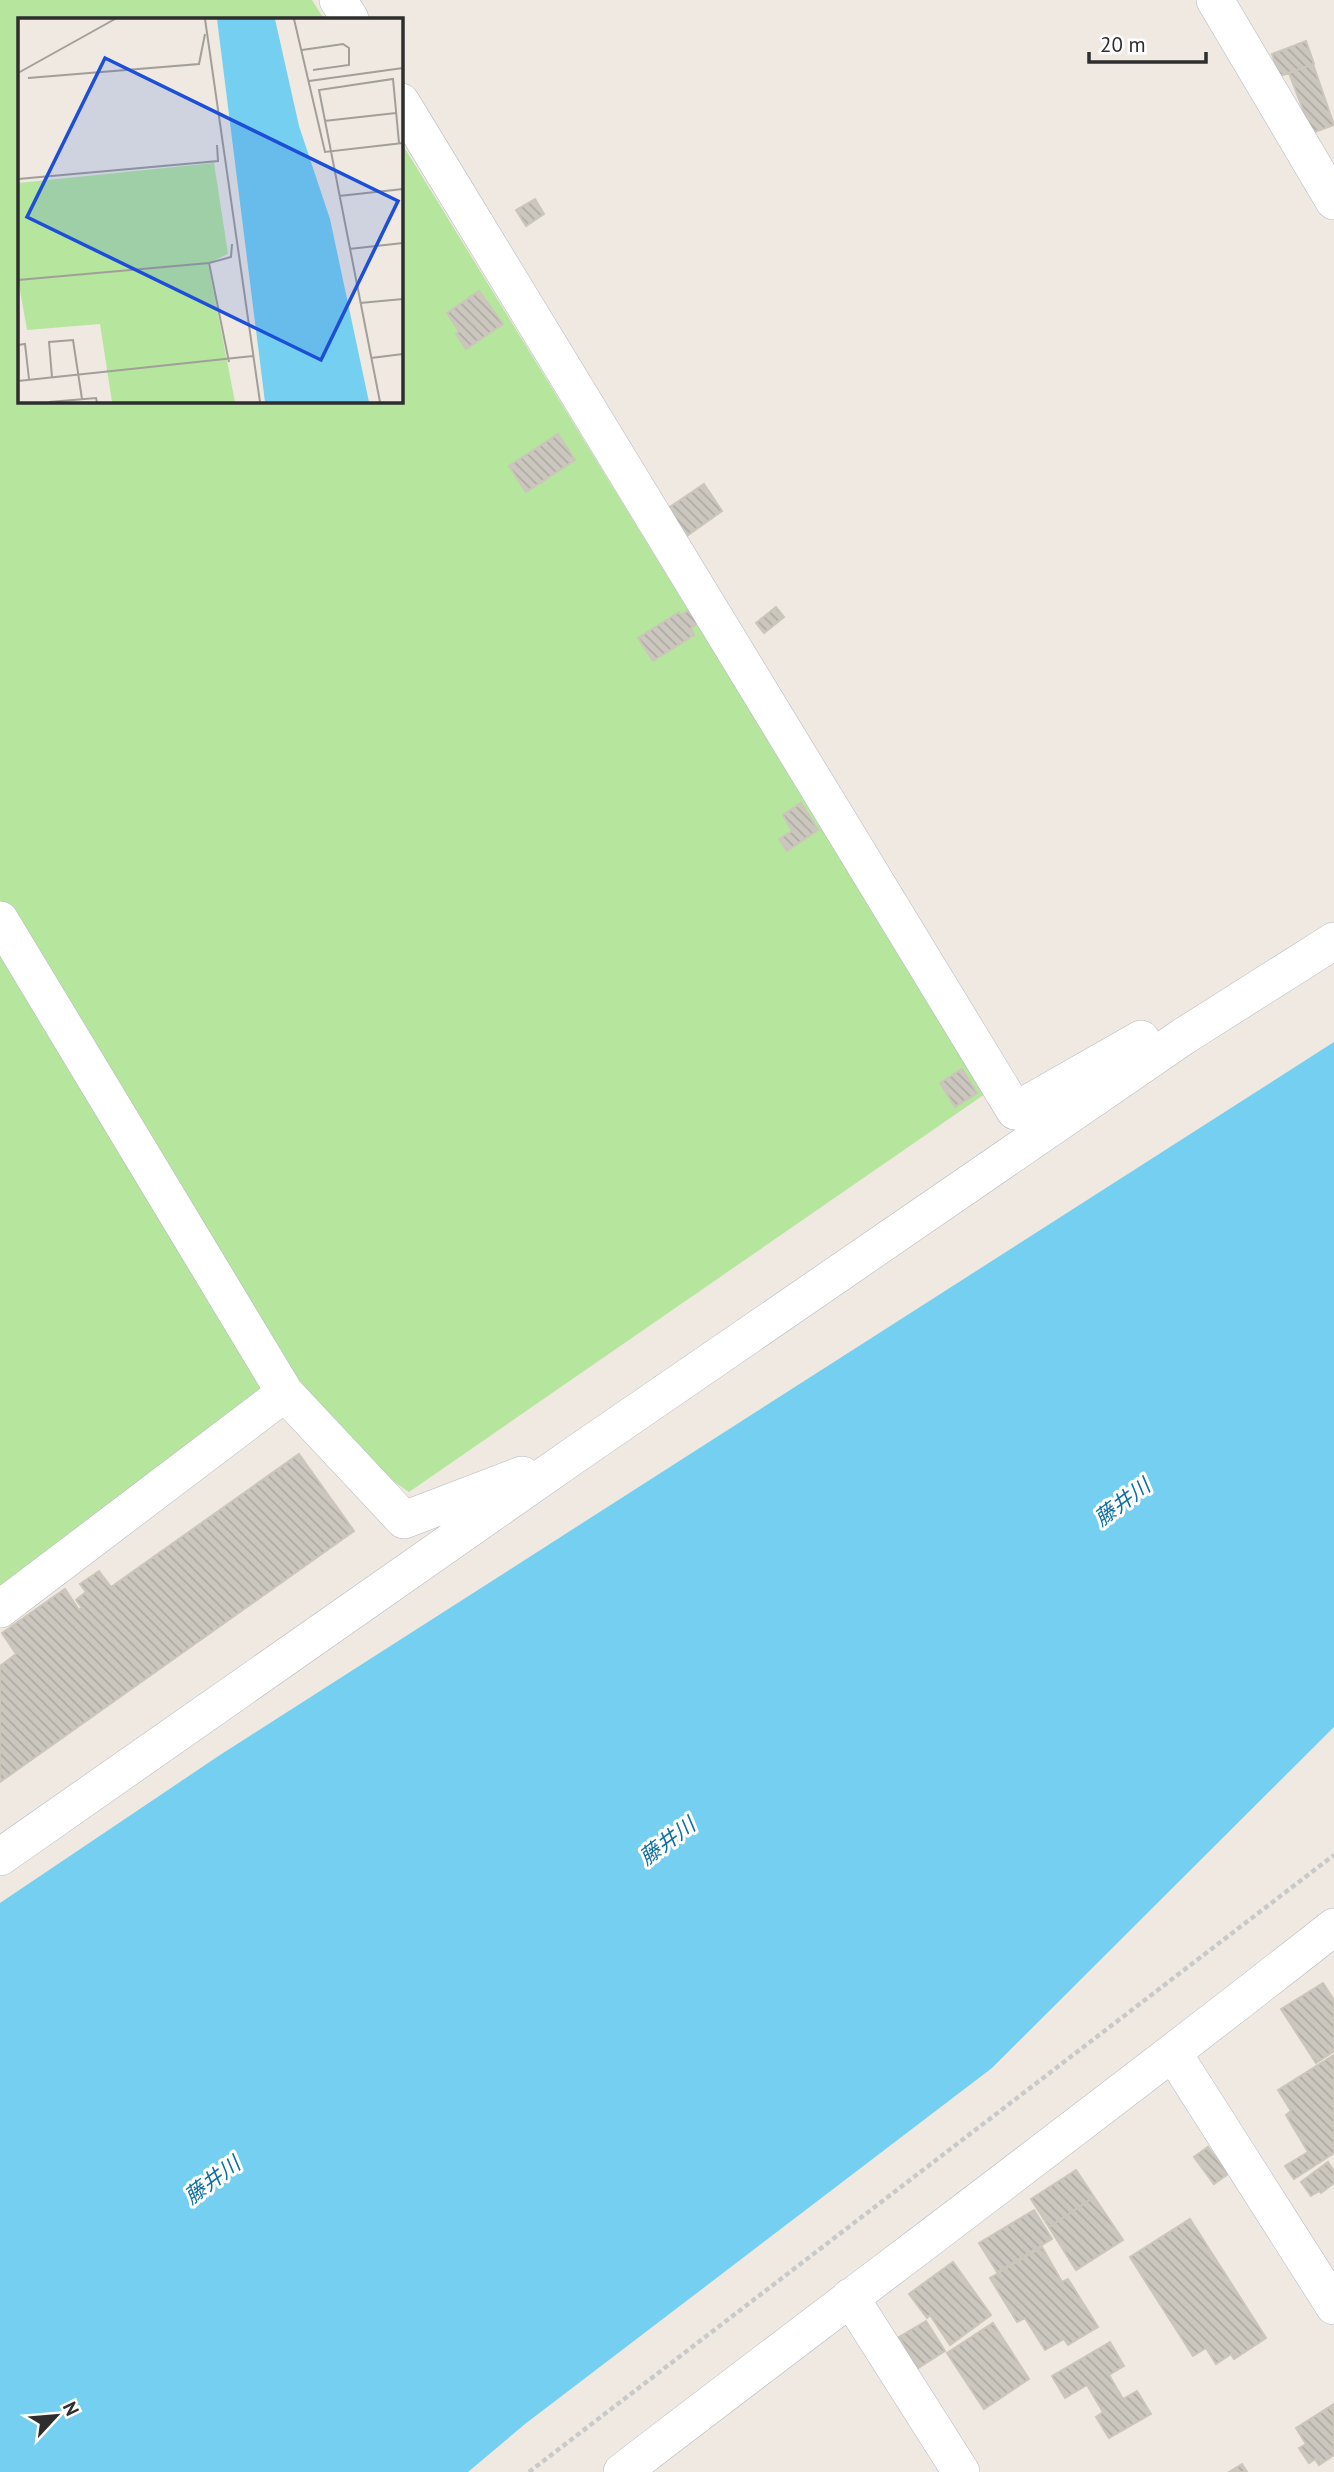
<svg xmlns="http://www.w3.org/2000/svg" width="1334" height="2472" font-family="'PT Sans','Noto Sans JP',sans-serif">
<defs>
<pattern id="building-back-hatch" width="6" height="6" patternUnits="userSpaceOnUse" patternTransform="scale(1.75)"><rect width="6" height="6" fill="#cbc7bf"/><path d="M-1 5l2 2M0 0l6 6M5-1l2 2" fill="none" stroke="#afaba4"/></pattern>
</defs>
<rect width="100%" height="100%" fill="#efe9e1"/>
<path fill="#b6e59e" d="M0,0H312L324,19H19V401H401V142L985,1094L409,1492L346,1448L290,1383L0,1588Z"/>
<path fill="#75cff0" d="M1334,1042V1727L992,2068L525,2424L468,2472H0V1903L220,1755Z"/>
<path fill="url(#building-back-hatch)" stroke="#cbc5ba" stroke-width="2" d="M1306,41L1314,64L1280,76L1272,54Z
M1313,64L1334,125L1312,133L1289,73Z
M535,199L544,214L526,226L516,210Z
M479,291L503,324L466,349L456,334L459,331L447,313Z
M558,434L575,460L526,492L509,466Z
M704,484L722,511L674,545L655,517Z
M776,607L784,617L764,633L756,623Z
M689,610L698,623L691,628L694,635L653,661L638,638L679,612L681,615Z
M801,803L818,830L787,851L779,839L792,831L783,815Z
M962,1069L977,1093L955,1107L940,1083Z
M299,1454L354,1531L0,1782V1666L16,1654L2,1633L65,1589L79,1610L82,1608L76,1600L86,1592L80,1584L99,1571L111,1587Z
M1323,1983L1334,2000V2051L1316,2063L1281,2009Z
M1334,2055V2153L1294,2179L1285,2166L1308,2152L1286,2115L1291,2111L1278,2090Z
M1208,2147L1228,2174L1214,2184L1194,2157Z
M1328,2162L1334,2171V2183L1321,2193L1319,2191L1311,2196L1301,2182Z
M1076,2170L1094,2197L1049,2227L1031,2199Z
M1094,2197L1123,2240L1076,2270L1049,2227Z
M1034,2210L1052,2239L997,2272L979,2243Z
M1190,2219L1266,2338L1234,2359L1231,2354L1216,2364L1206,2348L1193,2356L1130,2257Z
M1042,2247L1062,2282L1068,2279L1098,2327L1068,2345L1064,2339L1045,2350L1025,2318L1017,2322L990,2278Z
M953,2262L991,2315L950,2345L930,2315L927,2318L909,2294Z
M926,2321L945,2351L918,2368L899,2337Z
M993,2323L1029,2379L984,2409L947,2353Z
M1110,2342L1124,2366L1109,2375L1123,2399L1137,2391L1151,2414L1109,2438L1096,2417L1103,2412L1087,2385L1065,2398L1052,2376Z
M1334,2404V2455L1319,2465L1315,2459L1309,2463L1299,2448L1306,2444L1296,2428Z
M1242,2464L1247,2472H1229Z"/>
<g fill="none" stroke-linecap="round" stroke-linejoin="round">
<g stroke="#b4b7c1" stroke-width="38">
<path id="minor" d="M338,0L350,19
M1215,0L1334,201
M401,102L1015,1111L1141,1039
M0,920L285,1393L404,1520L522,1475
M0,1609L285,1393
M0,1857L573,1456L1184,1036L1334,941
M1173,2053L1334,2306
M850,2297L961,2472
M622,2472C859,2290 1099,2112 1334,1927"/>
</g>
<path stroke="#c9c9c9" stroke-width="4.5" stroke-dasharray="5 3.5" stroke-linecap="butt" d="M529,2472L1334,1855"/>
<use href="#minor" stroke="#fff" stroke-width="37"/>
</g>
<g text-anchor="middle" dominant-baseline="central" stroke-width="6" stroke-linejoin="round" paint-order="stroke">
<g font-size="21" font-style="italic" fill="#0d6fa3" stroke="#fff">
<text transform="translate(1122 1502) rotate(-37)">藤井川</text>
<text transform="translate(667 1841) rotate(-37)">藤井川</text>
<text transform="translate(212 2180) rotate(-37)">藤井川</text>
</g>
</g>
<g transform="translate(18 18)">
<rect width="385" height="385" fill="#efe9e1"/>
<path d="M196,145L210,236L190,245L217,384H94L82,306L9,312L0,261V165Z" fill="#b6e59e"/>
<path d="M199,1H257L281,108L312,201L351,384H247Z" fill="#75cff0"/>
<path fill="none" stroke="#a29e99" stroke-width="2" d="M187,1L242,384M276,1L307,134L385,125M284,32L325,26L331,30V47L295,52M0,55L97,1M10,60L181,46L187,16M291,63L385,50M306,103L378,95M0,161L200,143L199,127M321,178L385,171M331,231L385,225M191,245L211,344M0,262L191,245L213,239L214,226M342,285L385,281M0,327L7,326L11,361M353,340L385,336M34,359L31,324L55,322L64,381M0,363L235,338M31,384L78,380L79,384M362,384L301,72L375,61L381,125"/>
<path fill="#1d4ed8" fill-opacity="0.15" stroke="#1d4ed8" stroke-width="3.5" d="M87,40L380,183L303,342L9,199Z"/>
<rect width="385" height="385" fill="none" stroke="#2e2e2e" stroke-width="3.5"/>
</g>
<g transform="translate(56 2416) rotate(64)" stroke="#ffffff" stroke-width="5" paint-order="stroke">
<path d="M0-5L12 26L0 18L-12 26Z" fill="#2e2e2e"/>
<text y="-10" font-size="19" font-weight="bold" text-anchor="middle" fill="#2e2e2e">N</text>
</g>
<path d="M1089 52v10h117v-10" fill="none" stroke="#2e2e2e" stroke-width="3.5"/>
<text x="1100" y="52" font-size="21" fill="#2e2e2e" stroke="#ffffff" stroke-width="5" paint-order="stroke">20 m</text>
</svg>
